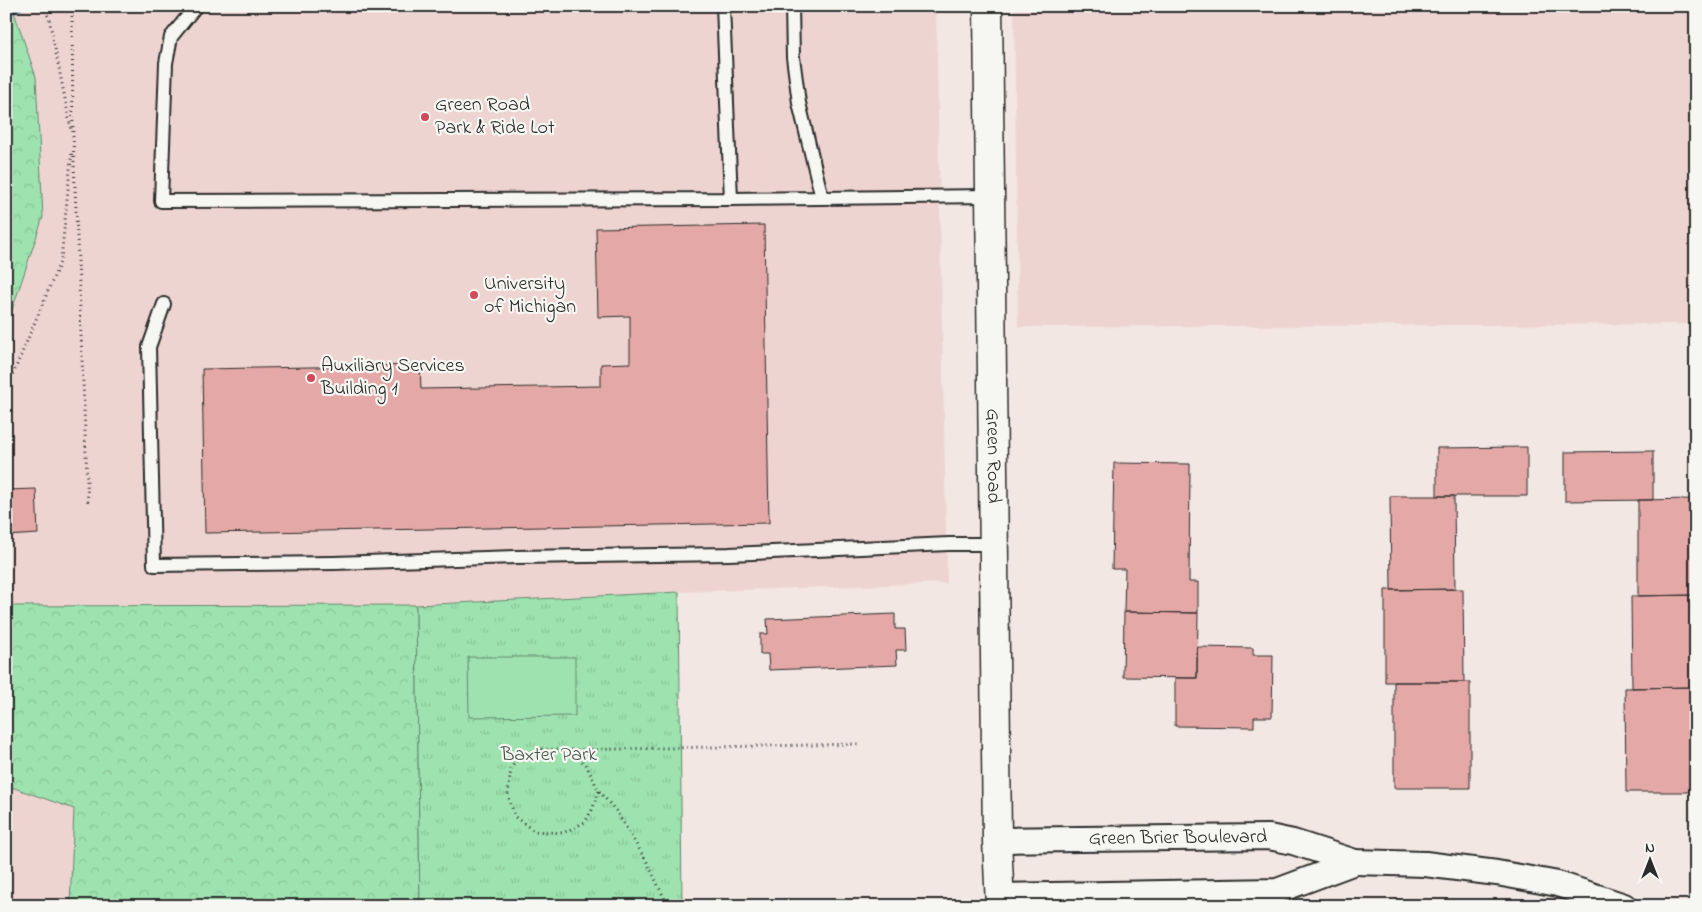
<svg xmlns="http://www.w3.org/2000/svg" width="1702" height="912" font-family="'Indie Flower',sans-serif">
<defs>
<pattern id="forest-crowns" width="20" height="18" patternUnits="userSpaceOnUse" patternTransform="scale(1.25)"><rect width="20" height="18" fill="#9ee3af"/><path d="M2 6a3 3 0 1 1 6 0M12 15a3 3 0 1 1 6 0" fill="none" stroke="#88c397"/></pattern>
<pattern id="park-tufts" width="24" height="20" patternUnits="userSpaceOnUse" patternTransform="scale(1.25)"><rect width="24" height="20" fill="#9ee3af"/><path d="M3 7l-1-3M5 7V3M7 7l1-3M15 17l-1-3M17 17v-4M19 17l1-3" fill="none" stroke="#88c397"/></pattern>
</defs>
<rect width="100%" height="100%" fill="#f2e7e3"/>
<filter id="ink" filterUnits="userSpaceOnUse"><feTurbulence type="fractalNoise" baseFrequency=".02" numOctaves="2"/><feDisplacementMap in="SourceGraphic" scale="10" xChannelSelector="R" yChannelSelector="G"/><feConvolveMatrix kernelMatrix="1 2 1 2 8 2 1 2 1" color-interpolation-filters="sRGB"/></filter>
<g filter="url(#ink)">
<path fill="#eed4d1" d="M6,6H936L947,583L679,592L417,605L420,906H6Z
M1014,6H1696V324L1018,327Z"/>
<path fill="url(#forest-crowns)" stroke="#64876d" d="M6,6H12L36,77L43,217L6,328Z
M416,605L420,906H70L74,809L6,785V606Z"/>
<path fill="url(#park-tufts)" stroke="#64876d" d="M679,592L682,906H420L416,605Z"/>
<path fill="#9ee3af" stroke="#64876d" d="M468,657H575V716L469,717Z"/>
<g fill="none" stroke-linecap="round" stroke-linejoin="round">
<path stroke="#6c8ca4" stroke-width="9" d="M6,14L19,6"/>
</g>
<path fill="#e4a9a6" stroke="#2b2b2b" d="M764,225L769,523L205,533L202,369L420,365L421,389L601,386V364L630,363V316L598,317L596,228Z
M1527,447V496H1437V448Z
M1653,451V500L1565,501V452Z
M1114,463L1190,464L1189,582H1198V613L1124,612L1125,569H1112Z
M36,489L38,534L6,536V490Z
M1390,496H1454L1455,589L1391,590Z
M1696,499V595L1638,596V500Z
M1463,589L1464,682H1385V590Z
M1696,595V687L1632,688L1631,596Z
M1124,612L1198,613L1197,678L1123,677Z
M895,614V629H905L906,650H896L897,665L769,670L768,654H760V634H768L767,619Z
M1197,647L1253,648V655H1273L1272,717H1254V727L1175,726V678H1197Z
M1394,682H1470V788H1394Z
M1696,687V792H1626L1625,688Z"/>
<g fill="none" stroke-linecap="round" stroke-linejoin="round">
<g stroke="#2b2b2b" stroke-width="16">
<path id="service" d="M196,6L171,37L166,63L161,201L731,199L990,196
M723,6L731,199
M792,6L793,57L799,103L822,198
M164,304L149,347L154,565L334,563L516,557L729,554L949,544H994"/>
</g>
<g stroke="#2b2b2b" stroke-width="28">
<g id="minor">
<path id="s1" d="M997,840L1269,837L1293,842L1355,862L1425,864L1497,873L1558,884L1624,906"/>
<path d="M1000,896L1277,891L1355,862"/>
</g>
</g>
<g stroke="#2b2b2b" stroke-width="31">
<g id="tertiary">
<path id="s2" d="M988,6L997,840L1000,906"/>
</g>
</g>
<path stroke="#2b2b2b" stroke-width="3" stroke-dasharray="1 4" stroke-linecap="butt" d="M43,6L49,18L71,129
M72,6L73,138L88,505
M6,382L14,372L61,260L72,150
M571,751L586,765L599,791L616,811L647,862L668,906
M599,791L592,810L585,822L563,833L534,831L515,817L508,795L511,768L521,754L541,749L570,750L858,744"/>
<use href="#service" stroke="#f6f6f2" stroke-width="12"/>
<use href="#minor" stroke="#f6f6f2" stroke-width="24"/>
<use href="#tertiary" stroke="#f6f6f2" stroke-width="28"/>
</g>
</g>
<g fill="#d1495b" stroke="#f6f6f2" stroke-width="2">
<circle cx="425" cy="117" r="5"/>
<circle cx="474" cy="295" r="5"/>
<circle cx="311" cy="378" r="5"/>
</g>
<g text-anchor="middle" dominant-baseline="central" stroke-width="4.5" stroke-linejoin="round" paint-order="stroke">
<g font-size="20" fill="#2b2b2b" stroke="#f6f6f2" text-anchor="start">
<text x="435" y="105">Green Road<tspan x="435" dy="23">Park &amp; Ride Lot</tspan></text>
<text x="484" y="284">University<tspan x="484" dy="23">of Michigan</tspan></text>
<text x="321" y="366">Auxiliary Services<tspan x="321" dy="23">Building 1</tspan></text>
</g>
<g font-size="20" fill="#2b2b2b" stroke="#f6f6f2">
<text stroke="none"><textPath href="#s2" startOffset="450">Green Road</textPath></text>
<text stroke="none"><textPath href="#s1" startOffset="181">Green Brier Boulevard</textPath></text>
</g>
<g font-size="20" fill="#48594c" stroke="#f6f6f2">
<text x="549" y="755">Baxter Park</text>
</g>
</g>
<rect width="1702" height="912" fill="none" stroke="#f6f6f2" stroke-width="25"/>
<rect x="12" y="12" width="1677" height="887" fill="none" stroke="#2b2b2b" stroke-width="2" filter="url(#ink)"/>
<g transform="translate(1650 860)" stroke="#f6f6f2" stroke-width="4" paint-order="stroke">
<path d="M0-4L9 19L0 12L-9 19Z" fill="#2b2b2b"/>
<text y="-8" font-size="14" font-weight="bold" text-anchor="middle" fill="#2b2b2b">N</text>
</g>
</svg>
